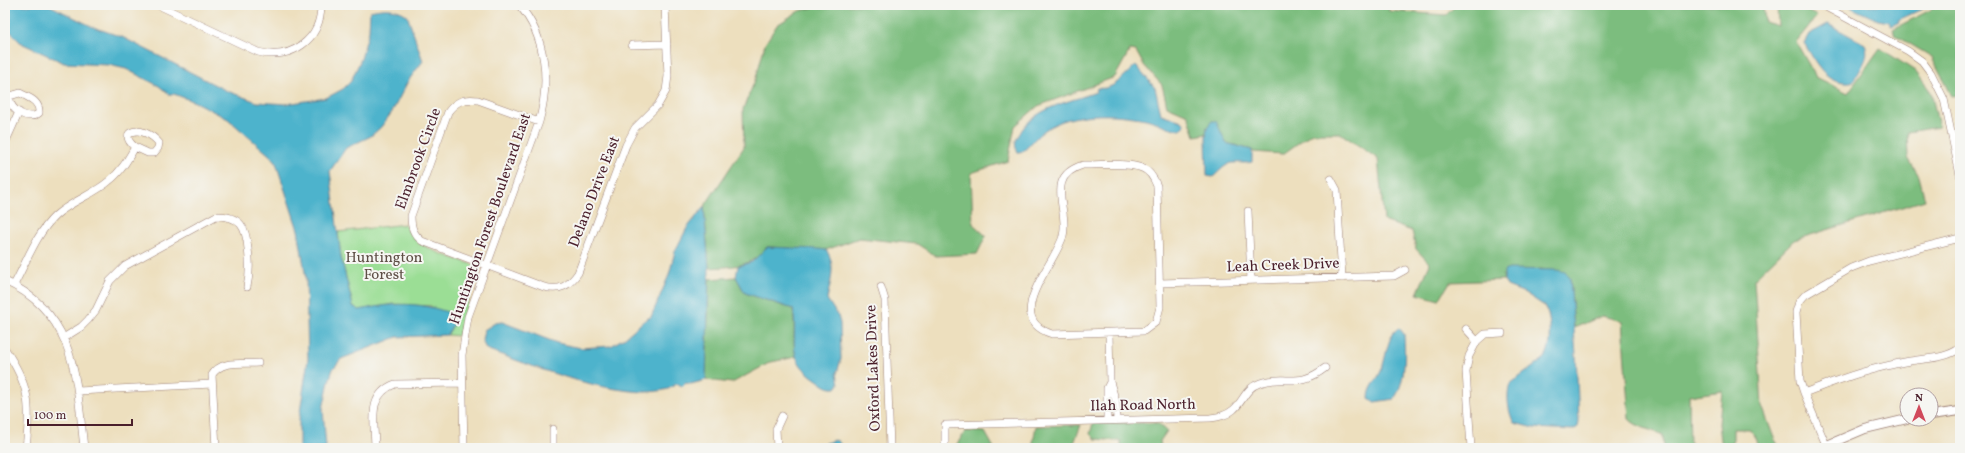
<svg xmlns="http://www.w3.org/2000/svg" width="1965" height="453" font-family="Vollkorn,serif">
<rect width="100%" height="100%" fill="#f6f6f2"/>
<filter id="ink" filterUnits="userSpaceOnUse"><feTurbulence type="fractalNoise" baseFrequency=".025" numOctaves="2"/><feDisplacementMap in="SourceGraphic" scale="8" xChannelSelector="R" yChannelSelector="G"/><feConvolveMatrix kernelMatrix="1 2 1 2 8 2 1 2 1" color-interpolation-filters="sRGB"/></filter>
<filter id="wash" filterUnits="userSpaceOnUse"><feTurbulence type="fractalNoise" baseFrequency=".012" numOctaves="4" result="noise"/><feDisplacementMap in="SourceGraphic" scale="16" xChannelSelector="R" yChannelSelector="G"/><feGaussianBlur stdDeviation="0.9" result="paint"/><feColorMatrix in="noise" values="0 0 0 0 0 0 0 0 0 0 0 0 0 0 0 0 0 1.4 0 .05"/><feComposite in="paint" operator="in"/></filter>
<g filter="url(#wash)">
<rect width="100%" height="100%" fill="#eddfbe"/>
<path fill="#9bde95" stroke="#727e60" d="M405,224C415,250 450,256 474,265L477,271L458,336L447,335L453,325L431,306L394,304L359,310L353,306L341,257L338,232Z"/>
<path fill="#7cbd7e" stroke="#636e54" d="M833,5H1388L1389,11L1446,15L1456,5H1763L1765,22L1778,26L1777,5H1796L1817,16L1796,42L1816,77L1848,93L1880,48L1915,71L1931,92L1939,127L1907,132L1908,158L1919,176L1925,200L1794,240L1754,279L1762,406L1774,438L1780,448H1759L1751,429H1733V448H1722L1719,424L1722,391L1689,396L1690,448H1664L1663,435C1652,430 1636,427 1629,419L1622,321L1602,316L1574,328L1570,278L1542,269L1523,270L1503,275L1504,280L1450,282L1439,300L1417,294L1430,264L1416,249L1412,231L1384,221L1378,159L1340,133H1312L1283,154L1253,152L1252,150L1226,143L1207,127L1206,134L1195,136L1188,115L1167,106L1162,85L1143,64L1136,51L1130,50L1115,77L1038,106L1015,126L1008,161L971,173L973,224L986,236L977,254L936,256L917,244L859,238L826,250L767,247C750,268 735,266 709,268L704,207L744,147L743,109L756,78L765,44L777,25L799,11L815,7L830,8Z
M1940,5H1960V95L1952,96L1932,57L1895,35L1893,29Z
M736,277L745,293L793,309C796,325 792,341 796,357L771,362L732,383L706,380L709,279Z
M1093,423H1158L1167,431L1160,441L1161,448H1121V441L1095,439L1090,434Z
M1081,425L1072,448H1032L1036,426Z
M966,431L985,432L994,448H954Z"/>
<path fill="#4eb3cc" stroke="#4c697c" d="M5,5H49L93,27L122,37L227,91L257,102L286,104L326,98L343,89L351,81L361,59L369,31L370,11C383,8 395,7 407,15L423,61L408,81L392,112L381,127L371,136L346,148L330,171L341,257L353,306L359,310C392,303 417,301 450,313L453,325L447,335L397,337L341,359L333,369L329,381L323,409L326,448H299V419L308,359L306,278L298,230L275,160L228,119L195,102L174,94H169L159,86L126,69L109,65L64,63L21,43L5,26Z
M1850,5H1931L1898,20L1899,22L1891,26L1889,22L1878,20L1852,8Z
M1828,24L1865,44C1871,57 1860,68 1855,80L1851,82C1824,84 1816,62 1804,43L1809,34Z
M1136,65L1155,88L1161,114L1182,121L1185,125L1181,130C1169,129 1158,122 1146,119C1115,113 1072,111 1045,130C1036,136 1030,146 1021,153L1018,152C1014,146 1015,141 1019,135C1033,107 1070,102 1096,92L1097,88C1114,91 1123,76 1136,65Z
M1212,121H1216L1226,143L1252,150V162C1245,164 1239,162 1232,163C1224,165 1219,172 1213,177L1207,176L1206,137L1207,127Z
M704,207L709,268L706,380L691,384L686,383L682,387L679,384C674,384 673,387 668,389C661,391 652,392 644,392C589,389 537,368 486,349L482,340L484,330L495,323L502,322L557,343L581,348L611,346L624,338L646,319L651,317L669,275L675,251L687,228Z
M767,247L819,249L826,250C837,264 830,283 827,299L838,316L840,323L841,359L837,373L839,384L836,388C827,389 823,384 817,380C783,357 799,341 793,309L745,293L736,277L738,266L752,262Z
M1509,269L1557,270L1565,272L1570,278L1576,355L1579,421L1578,427L1573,430L1534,428L1514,423C1508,412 1506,396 1510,384L1545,358C1553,342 1551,324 1546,307L1525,293L1507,286L1504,280V271Z
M1399,328L1404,334C1405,354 1406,382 1394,399L1374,402L1369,398C1369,388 1376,382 1380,373C1386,362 1387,333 1399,328Z
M834,440L838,441L843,448H823L826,443Z"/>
</g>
<g filter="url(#ink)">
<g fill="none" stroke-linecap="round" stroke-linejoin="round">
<g stroke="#9c7f74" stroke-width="8">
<path id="minor" d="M158,5L258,52C291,61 321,40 321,5
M1822,5L1908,51L1922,61L1931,73L1944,99L1960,175
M632,45L667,44
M20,93C29,98 40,101 39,113C29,122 8,110 10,96Z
M539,122L478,100C464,98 456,101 448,112L411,216C411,227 413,234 422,241L544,287C560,291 569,286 578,273L626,145L635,128L658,105L666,91L668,76L665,5
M5,143L19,112
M1083,165C1098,165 1128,162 1142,168C1150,171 1154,178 1157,186L1160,307L1156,322L1144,331L1052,334C1001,318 1055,265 1063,236C1070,210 1043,177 1083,165Z
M1331,179L1337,190L1342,278
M1248,211L1251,280
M5,281C77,314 76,379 84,448
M1160,283L1394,276L1405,270
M14,285C26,263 36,234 55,216C71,201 93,195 109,181C121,172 128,159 135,147C115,131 143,123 159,143L158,148L154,153H148L135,147
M881,287L885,300L890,448
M1466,329L1477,341
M1109,333L1110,382L1116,402L1117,420
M65,337L81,327L88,320L96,310L110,281L125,266L216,216C241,216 246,227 248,249C250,263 250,274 247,287
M5,349C30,386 31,405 26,448
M78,391L212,384
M1804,393C1827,384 1850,375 1874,369C1886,366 1898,363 1910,361C1927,358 1946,359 1960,348
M1107,420V388L1110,382
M553,429V448
M1826,445L1804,393L1800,381L1796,312L1799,302L1805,295L1851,268L1869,261L1960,238
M216,448L212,375C221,360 241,364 258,363
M375,448C375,423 366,395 395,384L462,383
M464,448L462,355L468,317L539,122C550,83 547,37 519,5
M777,448L776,429L782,416
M945,448V425L1210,418C1218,417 1226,416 1233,410C1244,401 1245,388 1260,383C1286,374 1298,389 1325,368
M1471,448L1466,371L1469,356L1477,341L1485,334L1502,333"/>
</g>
<g stroke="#9c7f74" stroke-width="10">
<path id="tertiary" d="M1931,415L1960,411
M1820,448L1865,429L1907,419"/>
</g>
<use href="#minor" stroke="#fff" stroke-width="7"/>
<use href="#tertiary" stroke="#fff" stroke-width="8"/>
</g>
</g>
<g text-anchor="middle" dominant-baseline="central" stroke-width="4" stroke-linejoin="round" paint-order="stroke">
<g font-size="15" fill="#4a1f2b" stroke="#f6f6f2">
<text transform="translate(419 159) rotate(-70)">Elmbrook Circle</text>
<text transform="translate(595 192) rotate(-69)">Delano Drive East</text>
<text transform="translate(491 219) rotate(-71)">Huntington Forest Boulevard East</text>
<text transform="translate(1283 266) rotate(-2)">Leah Creek Drive</text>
<text transform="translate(874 368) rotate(-92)">Oxford Lakes Drive</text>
<text transform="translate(1143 406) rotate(-1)">Ilah Road North</text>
</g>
<g font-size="15" fill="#5e4f46" stroke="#f6f6f2">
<text x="384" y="258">Huntington<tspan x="384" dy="17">Forest</tspan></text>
</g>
</g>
<rect width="1965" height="453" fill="none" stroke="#f6f6f2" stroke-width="20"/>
<g transform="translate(1919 407)"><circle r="19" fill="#f6f6f2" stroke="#b1a0a2"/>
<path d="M0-3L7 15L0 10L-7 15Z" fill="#d1495b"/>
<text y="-6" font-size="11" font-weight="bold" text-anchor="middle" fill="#4a1f2b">N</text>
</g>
<path d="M28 419v6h104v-6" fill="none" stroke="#4a1f2b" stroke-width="2"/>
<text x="34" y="419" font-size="12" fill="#4a1f2b" stroke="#f6f6f2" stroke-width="3" paint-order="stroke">100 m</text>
</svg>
